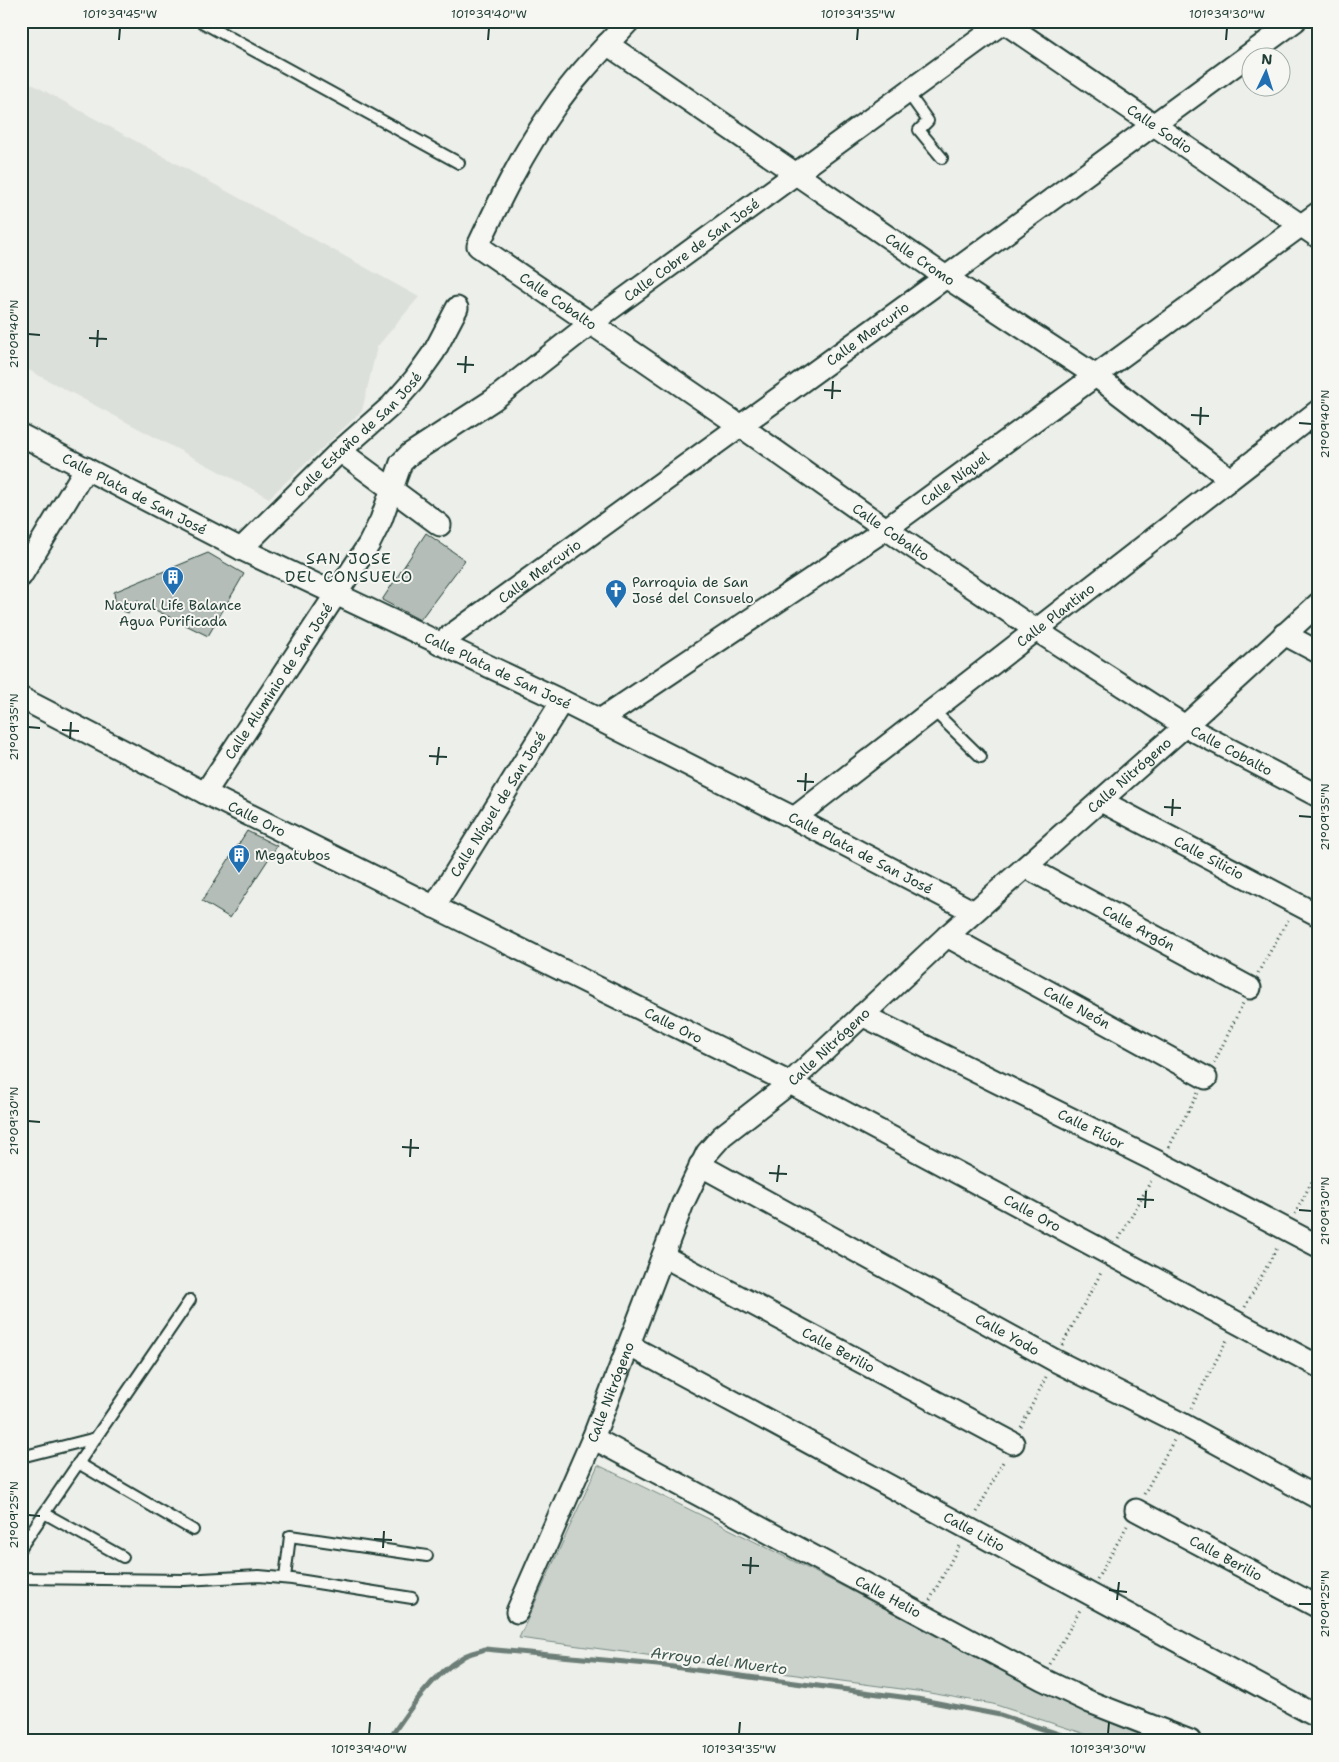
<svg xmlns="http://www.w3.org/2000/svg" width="1339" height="1762" font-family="'Shantell Sans',sans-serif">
<rect width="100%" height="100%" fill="#edefea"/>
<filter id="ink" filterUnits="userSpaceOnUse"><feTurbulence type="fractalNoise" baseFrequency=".02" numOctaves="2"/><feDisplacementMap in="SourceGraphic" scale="10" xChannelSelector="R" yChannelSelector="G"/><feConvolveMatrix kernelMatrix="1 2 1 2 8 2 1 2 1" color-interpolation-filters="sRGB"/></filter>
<g filter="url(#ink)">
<path fill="#dce0db" d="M21,78L419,297L377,347L362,411L269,498L21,366Z"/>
<path fill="#cbd2cc" stroke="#758880" d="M598,1465C693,1511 788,1557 882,1607C972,1655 1061,1706 1157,1741H1107L993,1704L924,1692L519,1638Z"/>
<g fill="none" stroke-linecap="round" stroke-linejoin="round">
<path stroke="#6c7e77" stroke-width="5" d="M388,1741C408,1711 432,1675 463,1657C469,1653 478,1652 485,1649L658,1665L917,1699L1000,1715L1080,1741"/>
</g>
<path fill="#b4bdb8" stroke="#1f3d34" d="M426,533L465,560L420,620L382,600Z
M208,553L244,574L208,636L137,601L129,613L116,609L114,592Z
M247,831L277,846L230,918L202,901Z"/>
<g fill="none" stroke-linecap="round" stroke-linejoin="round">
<g stroke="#1f3d34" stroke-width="14">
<path id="service" d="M200,21L459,163
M908,93L928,121L919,130L942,158
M933,710L981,757
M21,1457L96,1438
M78,1463L193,1530
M44,1513L123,1557
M21,1547L190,1300
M21,1578L184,1580L259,1576L292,1579L412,1598
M285,1578L290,1536L427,1556"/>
</g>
<g stroke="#1f3d34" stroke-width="25">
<g id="minor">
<path id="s1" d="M629,21C603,49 575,77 554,108C523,152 500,199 478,246L739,425L886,529L1036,630L1185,726L1318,796"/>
<path id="s2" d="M1002,21L1318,237"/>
<path id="s3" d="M607,44L946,277L1096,376L1230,479"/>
<path id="s4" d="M21,435L241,549L562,701L794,818L974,912"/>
<path d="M340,451L440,525"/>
<path id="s5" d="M241,549L340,451L392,405L414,380L434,352L457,308"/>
<path d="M21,576L86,468"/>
<path d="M1284,634L1318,652"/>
<path id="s6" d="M439,644L946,277L1295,21"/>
<path id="s7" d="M21,698L205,793L790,1083L1318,1366"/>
<path id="s8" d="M600,720L886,529L1318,213"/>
<path id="s9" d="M205,793L369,544L381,520L401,463L410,454L493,400L590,324L1005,21"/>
<path id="s10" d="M1101,801L1318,915"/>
<path id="s11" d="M794,818L1318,411"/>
<path id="s12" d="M1026,867L1250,988"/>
<path id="s13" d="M434,907L562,701"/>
<path id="s14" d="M947,936L1206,1078"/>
<path id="s15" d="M862,1015L1160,1163L1318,1246"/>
<path id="s16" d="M700,1165L1054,1360L1182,1424L1318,1498"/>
<path id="s17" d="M663,1256L1013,1443"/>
<path id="s18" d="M630,1346L1318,1717"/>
<path id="s19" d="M593,1438L1042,1679L1090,1702L1190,1741"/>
<path id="s20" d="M1136,1510L1318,1607"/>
<path id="s21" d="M517,1612L593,1438L683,1203L707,1153L722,1136L790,1083L947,936L1185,726L1318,604"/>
</g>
</g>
<path stroke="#1f3d34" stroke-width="3" stroke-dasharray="1 4" stroke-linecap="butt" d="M1258,973L1288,920
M1214,1063L1243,1003
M1169,1147L1198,1093
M1295,1214L1318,1170
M1119,1239L1152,1179
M1245,1307L1278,1246
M1062,1345L1102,1271
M1191,1408L1228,1338
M1021,1427L1046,1377
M1144,1494L1174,1440
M977,1512L1004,1460
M1097,1579L1127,1526
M930,1600L960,1544
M1050,1664L1081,1608"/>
<use href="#service" stroke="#f6f6f2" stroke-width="10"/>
<use href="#minor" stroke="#f6f6f2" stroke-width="21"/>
</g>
</g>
<path fill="none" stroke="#1f3d34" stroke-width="2" d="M119,40L120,28M488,40L489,28M857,40L858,28M1226,40L1227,28M28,334L40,335M89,338L107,339M97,347L98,330M457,364L474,365M465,373L466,356M824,390L841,391M832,399L833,381M1191,415L1209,416M1299,423L1312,424M1200,425L1201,407M28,727L40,728M62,730L79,731M70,739L71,722M429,756L447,757M437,765L439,747M797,781L814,782M805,791L806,773M1164,807L1181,808M1172,816L1173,799M1299,816L1312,817M28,1121L40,1122M402,1147L419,1148M410,1157L411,1139M769,1173L787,1174M777,1182L779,1165M1137,1199L1154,1200M1145,1208L1146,1191M1299,1210L1312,1211M28,1515L40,1516M374,1539L392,1540M383,1548L384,1531M742,1565L759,1566M750,1574L751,1557M1109,1590L1127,1592M1117,1600L1119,1582M1299,1604H1312M369,1734L370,1722M739,1734L740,1722M1108,1734L1109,1722"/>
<defs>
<g id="building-pin" transform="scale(1.125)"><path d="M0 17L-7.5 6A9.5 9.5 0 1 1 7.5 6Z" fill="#1f6fb2" stroke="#f6f6f2"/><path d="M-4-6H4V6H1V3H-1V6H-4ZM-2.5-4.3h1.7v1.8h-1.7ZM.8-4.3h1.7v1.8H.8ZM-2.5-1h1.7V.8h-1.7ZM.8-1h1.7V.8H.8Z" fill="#fff"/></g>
<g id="church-pin" transform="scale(1.125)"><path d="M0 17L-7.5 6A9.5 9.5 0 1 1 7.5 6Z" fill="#1f6fb2" stroke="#f6f6f2"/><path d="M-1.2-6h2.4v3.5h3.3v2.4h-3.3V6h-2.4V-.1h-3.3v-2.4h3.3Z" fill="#fff"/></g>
</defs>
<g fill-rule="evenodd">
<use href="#building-pin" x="173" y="577"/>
<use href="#church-pin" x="616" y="590"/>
<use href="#building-pin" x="239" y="855"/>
</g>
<g text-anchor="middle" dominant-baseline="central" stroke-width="4" stroke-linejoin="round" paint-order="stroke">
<g font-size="14" fill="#1f3d34" stroke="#f6f6f2">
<text stroke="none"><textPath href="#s2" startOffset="191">Calle Sodio</textPath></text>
<text stroke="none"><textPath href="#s9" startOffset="746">Calle Cobre de San José</textPath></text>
<text stroke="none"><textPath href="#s3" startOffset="380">Calle Cromo</textPath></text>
<text stroke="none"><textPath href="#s1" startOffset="370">Calle Cobalto</textPath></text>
<text stroke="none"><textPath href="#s6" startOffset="529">Calle Mercurio</textPath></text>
<text stroke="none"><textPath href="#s5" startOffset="164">Calle Estaño de San José</textPath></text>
<text stroke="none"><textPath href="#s8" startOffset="429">Calle Níquel</textPath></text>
<text stroke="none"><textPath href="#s4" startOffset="128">Calle Plata de San José</textPath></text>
<text stroke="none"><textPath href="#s1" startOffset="775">Calle Cobalto</textPath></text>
<text stroke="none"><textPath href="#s6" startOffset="124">Calle Mercurio</textPath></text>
<text stroke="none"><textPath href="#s11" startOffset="331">Calle Plantino</textPath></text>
<text stroke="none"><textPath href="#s4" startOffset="532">Calle Plata de San José</textPath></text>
<text stroke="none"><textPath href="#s9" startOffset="134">Calle Aluminio de San José</textPath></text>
<text stroke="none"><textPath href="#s1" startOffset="1180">Calle Cobalto</textPath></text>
<text stroke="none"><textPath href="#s21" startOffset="1064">Calle Nitrógeno</textPath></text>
<text stroke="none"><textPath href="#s13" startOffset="121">Calle Níquel de San José</textPath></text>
<text stroke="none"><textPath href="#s7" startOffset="265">Calle Oro</textPath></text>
<text stroke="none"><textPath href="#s4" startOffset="938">Calle Plata de San José</textPath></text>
<text stroke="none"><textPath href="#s10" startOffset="122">Calle Silicio</textPath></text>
<text stroke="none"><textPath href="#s12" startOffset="128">Calle Argón</textPath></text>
<text stroke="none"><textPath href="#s14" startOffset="148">Calle Neón</textPath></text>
<text stroke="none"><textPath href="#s7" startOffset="730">Calle Oro</textPath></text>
<text stroke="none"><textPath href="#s21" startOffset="659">Calle Nitrógeno</textPath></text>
<text stroke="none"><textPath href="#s15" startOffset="256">Calle Flúor</textPath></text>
<text stroke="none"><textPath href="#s7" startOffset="1135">Calle Oro</textPath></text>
<text stroke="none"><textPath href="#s16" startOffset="351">Calle Yodo</textPath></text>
<text stroke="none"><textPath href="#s17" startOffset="199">Calle Berilio</textPath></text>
<text stroke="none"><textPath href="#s21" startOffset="239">Calle Nitrógeno</textPath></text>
<text stroke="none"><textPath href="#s18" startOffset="391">Calle Litio</textPath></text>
<text stroke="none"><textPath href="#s20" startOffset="102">Calle Berilio</textPath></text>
<text stroke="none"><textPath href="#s19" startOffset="335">Calle Helio</textPath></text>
</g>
<g font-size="14" fill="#1f3d34" stroke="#f6f6f2" text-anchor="start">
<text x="632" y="582">Parroquia de San<tspan x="632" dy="16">José del Consuelo</tspan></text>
<text x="173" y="605" text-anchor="middle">Natural Life Balance<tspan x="173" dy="16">Agua Purificada</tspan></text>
<text x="255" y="855">Megatubos</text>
</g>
<g font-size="15" font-style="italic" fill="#3f5850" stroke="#f6f6f2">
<text transform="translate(719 1661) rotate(7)">Arroyo del Muerto</text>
</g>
<g font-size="16" letter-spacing="1" fill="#1f3d34" stroke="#f6f6f2">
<text x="349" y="558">SAN JOSE<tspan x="349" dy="18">DEL CONSUELO</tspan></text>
</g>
</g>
<rect width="1339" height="1762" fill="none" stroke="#f6f6f2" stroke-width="55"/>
<g transform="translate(1266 72) rotate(4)"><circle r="24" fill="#f6f6f2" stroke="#a0aca6"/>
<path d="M0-4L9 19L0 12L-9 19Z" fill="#1f6fb2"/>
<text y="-8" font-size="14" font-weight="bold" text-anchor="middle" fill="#1f3d34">N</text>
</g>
<rect x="28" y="28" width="1284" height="1706" fill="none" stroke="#1f3d34" stroke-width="2"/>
<g font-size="12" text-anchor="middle" fill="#1f3d34">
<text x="120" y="18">101°39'45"W</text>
<text x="489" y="18">101°39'40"W</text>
<text x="858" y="18">101°39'35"W</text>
<text x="1227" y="18">101°39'30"W</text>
<text transform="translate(14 334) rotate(-90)" y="4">21°09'40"N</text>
<text transform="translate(1325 424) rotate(-90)" y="4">21°09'40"N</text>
<text transform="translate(14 727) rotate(-90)" y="4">21°09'35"N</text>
<text transform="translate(1325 817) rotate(-90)" y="4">21°09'35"N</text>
<text transform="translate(14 1121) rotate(-90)" y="4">21°09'30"N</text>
<text transform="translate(1325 1211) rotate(-90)" y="4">21°09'30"N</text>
<text transform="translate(14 1515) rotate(-90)" y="4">21°09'25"N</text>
<text transform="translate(1325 1604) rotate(-90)" y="4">21°09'25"N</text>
<text x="369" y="1753">101°39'40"W</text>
<text x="739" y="1753">101°39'35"W</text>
<text x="1108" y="1753">101°39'30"W</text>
</g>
</svg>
